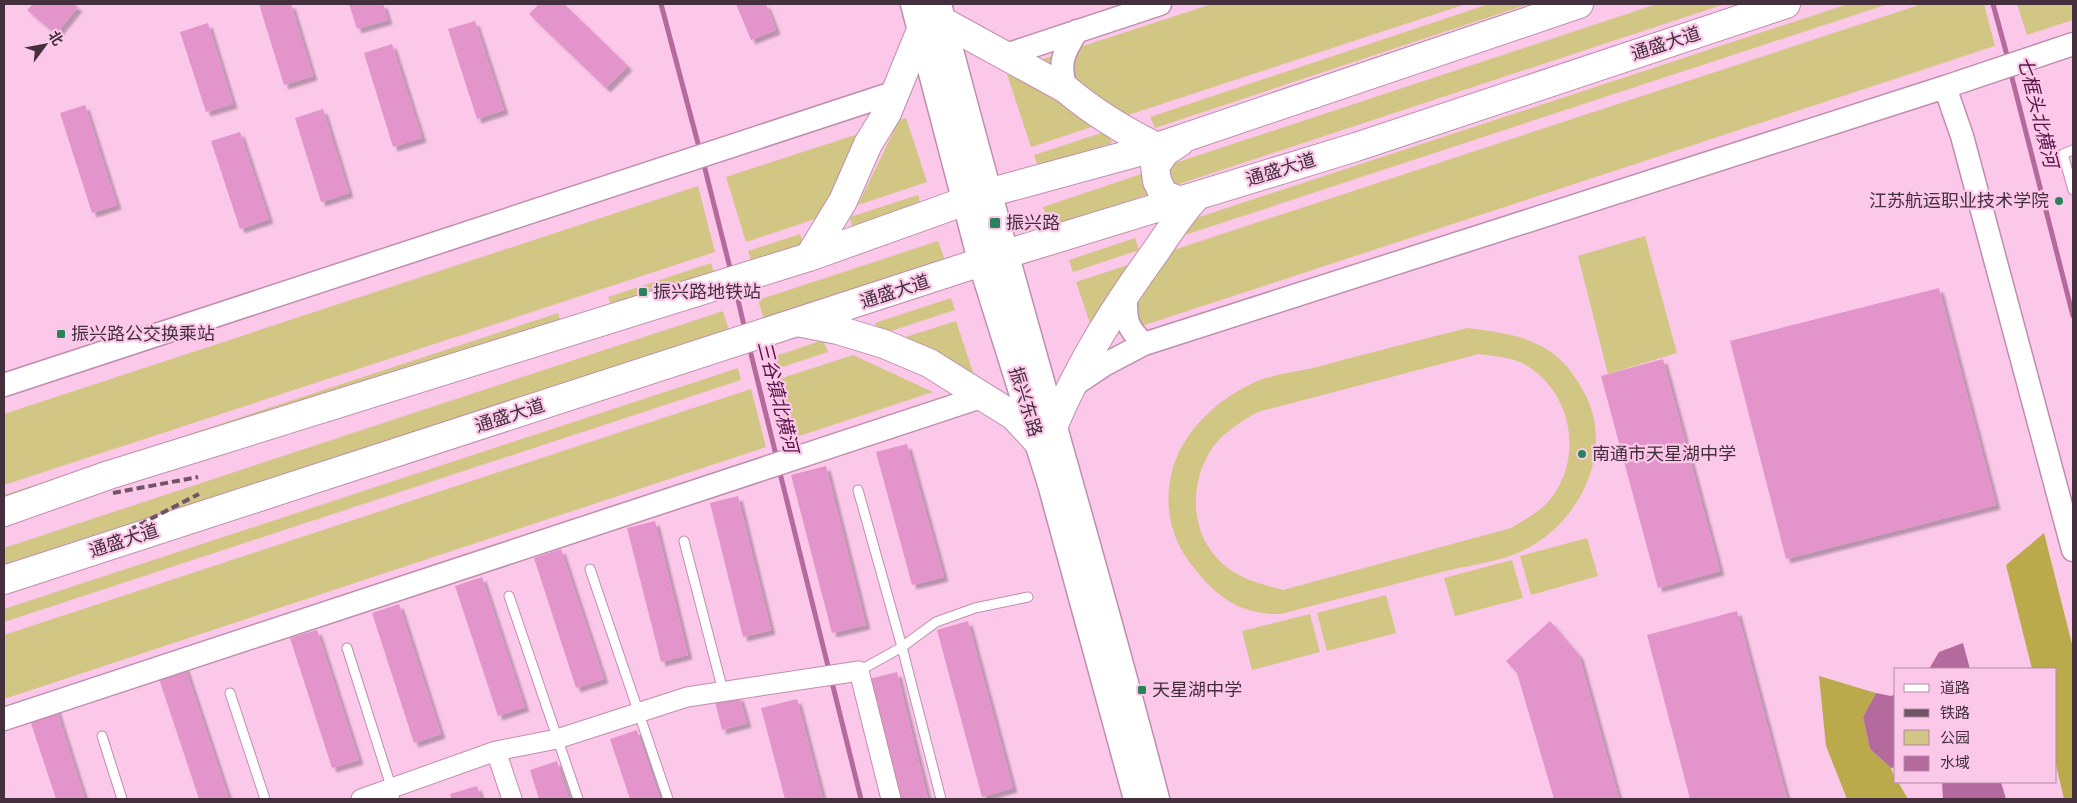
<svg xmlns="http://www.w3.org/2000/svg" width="2077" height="803" font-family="Spectral,'Noto Sans SC',serif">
<defs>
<filter id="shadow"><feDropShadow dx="4.5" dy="4.5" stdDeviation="1" flood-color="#0004"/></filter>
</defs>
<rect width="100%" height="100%" fill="#fcc8ea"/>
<path fill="#d1c684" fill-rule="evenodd" d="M1212,4H1466L1031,147L1006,71Z
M1489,4H1529L1155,128L1150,117Z
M1657,4H1725L1170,187L1163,167Z
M1848,4H1888L1185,235L1181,223Z
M1922,4H1984L1995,46L1096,341L1076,282Z
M2017,4H2073V20L2027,35Z
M906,118L927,182L858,205L899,120Z
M1107,131L1112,143L1038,167L1034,155Z
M864,132L824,216L746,242L726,177Z
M1144,173L1152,193L1050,227L1043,207Z
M698,186L715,252L4,485V414Z
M918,195L922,207L853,230L850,217Z
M800,234L804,246L752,263L748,251Z
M1645,236L1677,353L1608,374L1578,256Z
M1135,238L1139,250L1073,272L1069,260Z
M938,241L945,260L764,320L758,300Z
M711,263L715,275L613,309L608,297Z
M951,298L955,310L879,335L875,323Z
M723,311L729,331L4,569V548Z
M558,313L562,326L4,509V495Z
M956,321L975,378L896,340Z
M1467,328C1525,335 1560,342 1587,398C1614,457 1576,527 1520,552C1498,562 1470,565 1446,571C1391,585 1336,599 1281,614C1237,615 1213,594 1188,560C1172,538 1165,509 1170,481C1177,437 1212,403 1251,384C1269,375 1294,372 1313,368C1364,354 1416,341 1467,328ZM1479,354C1493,356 1512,357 1524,364C1574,392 1585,463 1546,504C1537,513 1523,521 1511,528L1283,590C1261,584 1238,579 1221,562C1189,533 1189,481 1213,447C1224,432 1243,420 1258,412Z
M823,340L828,352L776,369L773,357Z
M853,355L933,392L790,439L773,381Z
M738,368L741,380L4,622V609Z
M751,389L766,447L4,699V635Z
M1587,538L1598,576L1531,595L1520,556Z
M1512,560L1523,598L1455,616L1444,578Z
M1386,595L1396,633L1327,651L1317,613Z
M1310,614L1320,652L1252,670L1242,631Z"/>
<path fill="#baaa4b" d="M2044,533L2073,648V799H2064L2056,765V669H2032L2006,565Z
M1819,676L1876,693L1863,717L1870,749L1891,768L1896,782H1898L1908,799H1847L1826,746Z"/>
<path fill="#b56a9e" d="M1963,643L1970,669H1929L1939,652Z
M1876,693L1891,696L1896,694V767L1891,768L1870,749L1863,717Z
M1942,782H2001L2006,799H1943Z"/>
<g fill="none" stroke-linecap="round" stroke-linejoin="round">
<path stroke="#b56a9e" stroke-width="5" d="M661,4L700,151
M1993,4L2008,59
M2010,70L2073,316
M703,161L731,272
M735,287L745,330
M749,346L777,459
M779,469L861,799"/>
</g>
<path fill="#e394ca" filter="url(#shadow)" d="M33,4H73L78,7L56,34L27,10Z
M259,4H291L313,76L284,85Z
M349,4H383L388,20L357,29Z
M539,4H564L628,66L606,88L529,14Z
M736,4H766L776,30L751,40Z
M475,21L504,110L477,119L448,29Z
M208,23L233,104L206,112L180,32Z
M392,44L422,138L393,147L364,53Z
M85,105L117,205L92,213L60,113Z
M323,109L349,193L321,202L295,118Z
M240,132L269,219L240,229L211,141Z
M1939,288L1996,505L1786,559L1730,341Z
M1663,359L1720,571L1658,588L1601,376Z
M907,444L944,577L912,585L876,452Z
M826,466L866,625L832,633L791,475Z
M738,496L771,630L743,637L710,503Z
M655,521L688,655L661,662L627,528Z
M561,549L604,679L576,688L534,558Z
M482,577L525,707L498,716L455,586Z
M399,604L441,734L414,743L372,613Z
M1737,611L1787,799H1690L1647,635Z
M968,621L1013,788L982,797L937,630Z
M1550,621L1579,655L1619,799H1554L1517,673L1506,661Z
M317,630L359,760L332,768L290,638Z
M183,661L229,799H199L156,670Z
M897,672L928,799H894L865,680Z
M739,696L747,723L722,730L715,702Z
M797,699L823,799H785L761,708Z
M55,705L85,799H56L28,714Z
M637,730L660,799H630L610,739Z
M557,761L569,799H539L530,770Z
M477,786L481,799H451L450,794Z"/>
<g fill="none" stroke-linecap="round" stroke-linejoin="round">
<g stroke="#bf8eaf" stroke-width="11">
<path id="service" d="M2073,150L2063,154L2073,190
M858,490L902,647L941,799
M684,541L723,691
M590,569L668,799
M509,596L578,799
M347,648L395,799
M859,671L902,647L936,622L975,608L1028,597
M230,693L265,799
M102,736L122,799"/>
</g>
<g stroke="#bf8eaf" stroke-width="21">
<path id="minor" d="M496,751L512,799
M361,799L496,751L557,739L687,697L859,671L891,799"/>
</g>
<g stroke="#bf8eaf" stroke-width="25">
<path id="tertiary" d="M1006,55L1160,4
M1945,87L2073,44
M1066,89C1058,62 1063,54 1077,31
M1126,292C1126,318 1124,325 1144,344
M4,385L896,92
M1071,387L1104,365L1144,344L1945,87L1962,136L2073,550
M4,719L984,396"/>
</g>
<g stroke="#bf8eaf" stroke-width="29">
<path id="secondary" d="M914,4L982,264L1051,484L1137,799
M938,4C1006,270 1087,533 1156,799"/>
</g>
<g stroke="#bf8eaf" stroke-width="30">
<path id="primary" d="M942,21L1066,89C1093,112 1124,131 1157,147
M1180,142L1165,152L1155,166L1157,181L1164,195L1181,201
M809,257L843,201L868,144L887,113L921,30
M802,323L838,330L884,344L929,363L1014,416L1037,441
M1054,425C1080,362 1116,306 1156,251C1169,232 1181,213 1197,196
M4,512L109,475L809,257L988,193L1157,147L1579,4
M4,580L1006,254L1356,147L1786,4"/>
</g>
<use href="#service" stroke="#fff" stroke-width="9"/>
<use href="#minor" stroke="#fff" stroke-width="19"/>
<use href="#tertiary" stroke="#fff" stroke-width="22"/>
<use href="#secondary" stroke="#fff" stroke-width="26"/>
<use href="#primary" stroke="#fff" stroke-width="28"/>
<path stroke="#705466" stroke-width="4" stroke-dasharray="8 4" stroke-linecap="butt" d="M113,493L198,477
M129,530L199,494"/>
</g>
<g fill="#278359" stroke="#fcc8ea" stroke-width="2">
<circle cx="2059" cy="201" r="5"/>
<rect x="989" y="217" width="12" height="12" rx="2.5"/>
<rect x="638" y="287" width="10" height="10" rx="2.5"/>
<rect x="56" y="329" width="10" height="10" rx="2.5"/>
<circle cx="1582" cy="454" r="5"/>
<rect x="1137" y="685" width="10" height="10" rx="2.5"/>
</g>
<g text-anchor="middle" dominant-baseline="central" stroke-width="4.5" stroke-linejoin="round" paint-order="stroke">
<g font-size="18" fill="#44303d" stroke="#fcc8ea">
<text transform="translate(1666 44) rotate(-18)">通盛大道</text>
<text transform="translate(1281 170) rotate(-17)">通盛大道</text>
<text transform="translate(895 292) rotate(-18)">通盛大道</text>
<text transform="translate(1025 402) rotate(73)">振兴东路</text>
<text transform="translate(510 416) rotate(-18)">通盛大道</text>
<text transform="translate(124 541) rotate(-18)">通盛大道</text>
</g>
<g font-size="18" fill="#44303d" stroke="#fcc8ea" text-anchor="start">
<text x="2049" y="201" text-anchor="end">江苏航运职业技术学院</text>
<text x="1006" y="223">振兴路</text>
<text x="653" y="292">振兴路地铁站</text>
<text x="71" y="334">振兴路公交换乘站</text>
<text x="1592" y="454">南通市天星湖中学</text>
<text x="1152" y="690">天星湖中学</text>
</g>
<g font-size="19" font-style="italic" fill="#571246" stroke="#fcc8ea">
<text transform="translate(2037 112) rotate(76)">七框头北横河</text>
<text transform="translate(777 397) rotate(76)">三谷镇北横河</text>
</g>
</g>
<rect width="2077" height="803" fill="none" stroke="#44303d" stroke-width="10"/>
<rect x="1894" y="668" width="162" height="115" fill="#fcc8ea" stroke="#b28ba5"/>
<rect x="1904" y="684" width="25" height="8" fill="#ffffff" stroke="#b28ba5"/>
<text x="1940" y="693" font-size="15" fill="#44303d">道路</text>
<rect x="1904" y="709" width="25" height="8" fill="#705466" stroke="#b28ba5"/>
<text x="1940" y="718" font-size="15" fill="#44303d">铁路</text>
<rect x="1904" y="730" width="25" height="15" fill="#d1c684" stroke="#b28ba5"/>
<text x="1940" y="743" font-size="15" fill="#44303d">公园</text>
<rect x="1904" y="756" width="25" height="15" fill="#b56a9e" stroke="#b28ba5"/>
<text x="1940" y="768" font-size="15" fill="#44303d">水域</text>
<g transform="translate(45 45) rotate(58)" stroke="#fcc8ea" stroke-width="4" paint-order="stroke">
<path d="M0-4L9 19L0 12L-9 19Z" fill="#44303d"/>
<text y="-8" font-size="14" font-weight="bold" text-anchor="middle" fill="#44303d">北</text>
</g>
</svg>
